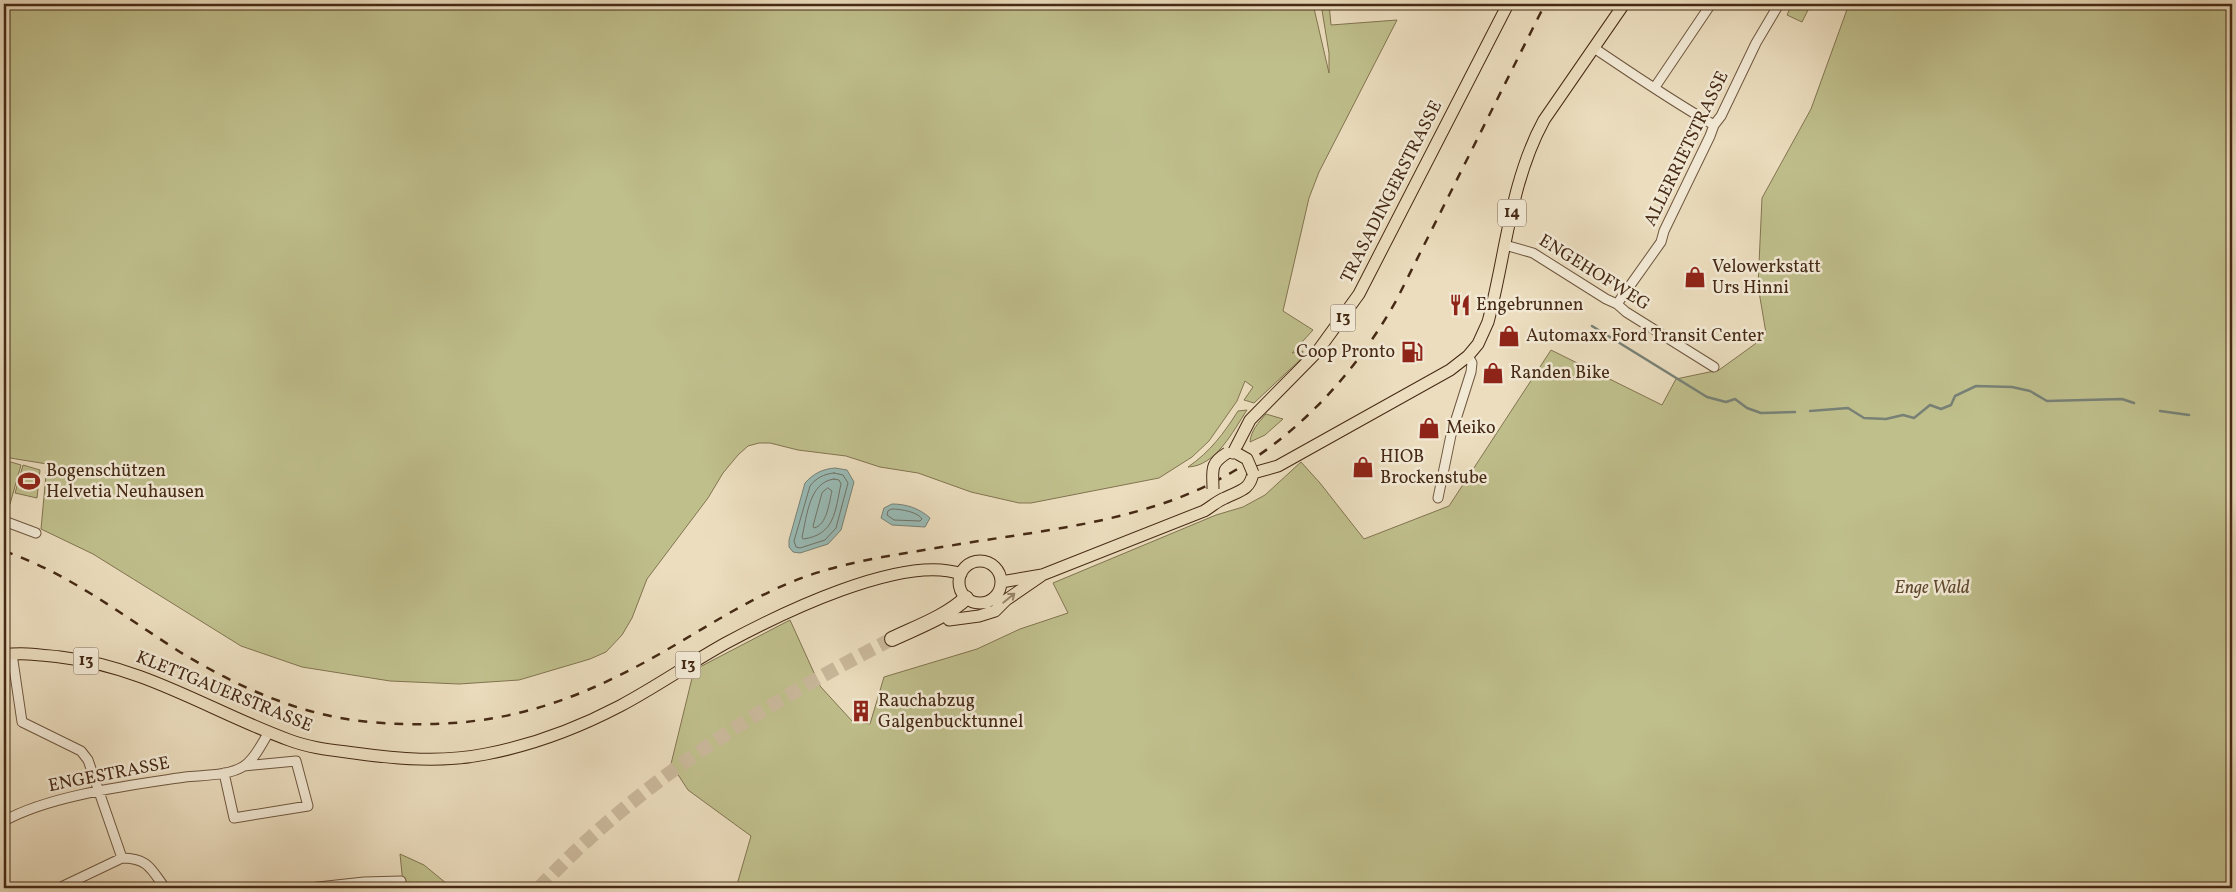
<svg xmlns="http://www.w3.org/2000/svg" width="2236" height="892" font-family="Vollkorn,serif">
<rect width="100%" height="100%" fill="#ebddbe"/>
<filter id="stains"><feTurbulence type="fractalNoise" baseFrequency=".004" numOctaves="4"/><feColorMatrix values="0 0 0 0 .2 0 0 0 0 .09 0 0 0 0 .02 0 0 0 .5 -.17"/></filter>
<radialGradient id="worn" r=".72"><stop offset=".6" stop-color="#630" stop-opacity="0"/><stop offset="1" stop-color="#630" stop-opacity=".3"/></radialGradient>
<path fill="#bfbf8c" stroke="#827450" d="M4,4H1313L1329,73V53L1321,4H1329L1331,25L1397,20L1319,172L1309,198L1283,311L1313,330L1292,353L1303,351L1302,358L1254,403L1244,400L1253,387L1245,381L1237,401L1209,441L1192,457L1159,478L1031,503H1019L971,492L918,473L880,467L846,456L798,450L770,443H759L748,446L738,455L723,473L708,498L647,579L632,618L622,635L606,652L590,659L519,680L459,684L390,681L302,667L241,646L93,554L41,529L47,464L4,457Z
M1792,4H1811L1802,22L1787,15Z
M1849,4H2232V888H736L751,836L688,790L671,764L694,670L790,620L820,686L852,721L870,724L884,677L977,649L1020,629L1068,613L1053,583L1216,515L1243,507L1265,495L1301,462L1320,483L1364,539L1449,506L1551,350L1662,405L1676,379L1719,370L1755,344L1766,333L1758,286L1762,198L1811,109Z
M1247,410C1233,431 1216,466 1188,467C1210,452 1224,433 1238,411Z
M1266,414L1283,419L1265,435L1250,442C1251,430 1259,422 1266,414Z
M4,460L21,465L10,504L4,502Z
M23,465L40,470L37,498L15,493Z
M400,854L424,865L452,888H400L403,884Z"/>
<path fill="#99bbb6" stroke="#788176" d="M835,468L847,470L854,482L841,530L828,544L800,553L793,552L789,547V540L805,483C813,474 822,469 835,468Z
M892,504C906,504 919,508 930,518L925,527L892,525L881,518L884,508Z"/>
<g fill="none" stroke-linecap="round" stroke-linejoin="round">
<path stroke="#707266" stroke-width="1" d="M834,473L843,475L848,483L836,528L825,540L800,548L796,547L794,541L810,486C816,478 824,474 834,473Z
M834,479L839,480L841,484C835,511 835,535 803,539L802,537C807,516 809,482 834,479Z
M828,488L832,491C829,503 827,525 814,528L813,526L822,493Z
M892,509C901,509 918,512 922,519L920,521L894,520L887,515L888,511Z"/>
<path stroke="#788176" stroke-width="2.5" d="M1592,326L1707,397L1726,402L1735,399L1747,408L1761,413L1795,412
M1810,411L1848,408L1864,418L1886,419L1903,415L1914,418L1930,405L1941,409L1951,405L1955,396L1976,386L2012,387L2030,391L2047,401L2122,399L2134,403
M2160,411L2189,415"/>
<path stroke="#cab99c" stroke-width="14" stroke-dasharray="14 7" stroke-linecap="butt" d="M539,888C638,782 764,704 892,639"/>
<g stroke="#6f573f" stroke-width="11">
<path id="minor" d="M1594,48C1634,75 1672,101 1714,125
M1655,87L1711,4
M1505,245L1533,253L1606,299L1617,304L1626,312L1714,367
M1617,304L1661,242L1664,231L1710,136L1714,125L1721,116L1756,43L1779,4
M1438,498L1451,435L1471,372L1472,363L1468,356
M4,521L36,533
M12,654L22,722L81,751L88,760L122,858
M224,773L234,818L308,806L296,761L244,766
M4,821C50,795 132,785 185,777C203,775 229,776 244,766C255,759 262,743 269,732
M59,888L122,858C148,858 151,869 165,888
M309,888L364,882L401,881"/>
</g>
<g stroke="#462a15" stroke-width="13">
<path id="major" d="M1233,453L1250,420L1317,352L1359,294L1508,4
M959 582a21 21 0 1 1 42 0a21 21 0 1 1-42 0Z
M1001,582L1042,575L1204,511C1211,507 1217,501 1225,498C1238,491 1250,491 1253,473L1278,466L1450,370L1468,356L1478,344L1488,322C1506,255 1510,182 1544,120L1624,4
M949,620L979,616L995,611L1006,600L1041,576
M4,655C22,652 41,655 60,657C146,667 210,711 289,740C310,748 332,750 354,753C398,759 442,763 486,754C533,745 578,728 620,706C656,687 690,663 726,643C778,615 903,553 961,574"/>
</g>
<g stroke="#462a15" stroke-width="16">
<path id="highway" d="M892,639C917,627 946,617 966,598"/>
</g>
<use href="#minor" stroke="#f2e9d5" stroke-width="9"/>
<use href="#major" stroke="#ebddbe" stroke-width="11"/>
<use href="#highway" stroke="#ebddbe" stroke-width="14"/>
<path stroke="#462a15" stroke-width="2.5" stroke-dasharray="9 9" stroke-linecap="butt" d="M4,551C70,574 122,615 180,652C238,687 301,716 370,722C463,730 536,717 620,675C684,644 740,600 807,576C856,559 909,553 960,544C1022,534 1085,527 1145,509C1256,478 1342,398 1397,299L1545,4"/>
<g stroke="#462a15" stroke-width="13" stroke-linecap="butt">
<path id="major-bridge" d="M1238,454L1247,459L1253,473
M1213,489C1213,471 1209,464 1227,453"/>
</g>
<use href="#major-bridge" stroke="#ebddbe" stroke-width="11"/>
</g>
<defs><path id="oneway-shaft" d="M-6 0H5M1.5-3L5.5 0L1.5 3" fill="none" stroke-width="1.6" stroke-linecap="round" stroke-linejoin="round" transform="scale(1.25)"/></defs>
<use stroke="#98846a" href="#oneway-shaft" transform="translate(1009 598) rotate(-39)"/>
<defs>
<g id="shop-bare" transform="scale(1.725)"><path d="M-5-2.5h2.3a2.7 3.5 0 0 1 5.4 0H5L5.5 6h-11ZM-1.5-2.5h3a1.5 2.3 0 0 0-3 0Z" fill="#8f2418" stroke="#f2e9d5" stroke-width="2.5" paint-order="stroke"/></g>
<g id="restaurant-bare" transform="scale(1.725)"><path d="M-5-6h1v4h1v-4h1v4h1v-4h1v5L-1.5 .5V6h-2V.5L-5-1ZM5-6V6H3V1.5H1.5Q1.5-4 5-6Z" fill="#8f2418" stroke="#f2e9d5" stroke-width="2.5" paint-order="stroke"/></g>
<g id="fuel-bare" transform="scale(1.725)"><path d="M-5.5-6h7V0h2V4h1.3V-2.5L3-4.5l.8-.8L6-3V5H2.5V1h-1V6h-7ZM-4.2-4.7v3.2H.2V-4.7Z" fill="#8f2418" stroke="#f2e9d5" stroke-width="2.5" paint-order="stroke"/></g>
<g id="stadium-bare" transform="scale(1.725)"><path d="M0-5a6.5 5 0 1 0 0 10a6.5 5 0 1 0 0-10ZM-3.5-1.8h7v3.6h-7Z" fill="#8f2418" stroke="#f2e9d5" stroke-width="2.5" paint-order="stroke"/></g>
<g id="building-bare" transform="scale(1.725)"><path d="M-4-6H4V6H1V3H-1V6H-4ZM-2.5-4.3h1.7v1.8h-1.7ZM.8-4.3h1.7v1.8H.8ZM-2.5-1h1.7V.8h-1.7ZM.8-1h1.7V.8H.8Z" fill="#8f2418" stroke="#f2e9d5" stroke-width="2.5" paint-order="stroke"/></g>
</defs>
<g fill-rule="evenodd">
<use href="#shop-bare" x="1695" y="277"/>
<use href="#restaurant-bare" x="1460" y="305"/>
<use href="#shop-bare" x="1509" y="336"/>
<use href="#fuel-bare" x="1412" y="352"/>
<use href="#shop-bare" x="1493" y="373"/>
<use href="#shop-bare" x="1429" y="428"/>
<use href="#shop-bare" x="1363" y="467"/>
<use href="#stadium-bare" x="29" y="481"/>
<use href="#building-bare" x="861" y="711"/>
</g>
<g text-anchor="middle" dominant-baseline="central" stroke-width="5" stroke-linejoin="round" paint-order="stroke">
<g fill="#f2e9d5" stroke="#7a634f" stroke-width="1">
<rect x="1498" y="199.5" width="28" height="27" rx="4"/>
<rect x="1330.5" y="304.5" width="25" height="27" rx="4"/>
<rect x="73.5" y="647.5" width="25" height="27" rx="4"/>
<rect x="675.5" y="651.5" width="25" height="27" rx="4"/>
</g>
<g font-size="16" font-weight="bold" fill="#462a15">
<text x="1512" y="213">14</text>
<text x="1343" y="318">13</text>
<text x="86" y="661">13</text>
<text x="688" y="665">13</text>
</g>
<g font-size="18" fill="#462a15" stroke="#f2e9d5">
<text transform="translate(1687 149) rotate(-64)">ALLERRIETSTRASSE</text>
<text transform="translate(1392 192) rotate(-63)">TRASADINGERSTRASSE</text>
<text transform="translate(1594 273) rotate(32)">ENGEHOFWEG</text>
<text transform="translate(224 692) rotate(22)">KLETTGAUERSTRASSE</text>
<text transform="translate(109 775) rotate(-11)">ENGESTRASSE</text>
</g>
<g font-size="18" fill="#462a15" stroke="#f2e9d5" text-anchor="start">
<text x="1712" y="267">Velowerkstatt<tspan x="1712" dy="21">Urs Hinni</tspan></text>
<text x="1476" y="305">Engebrunnen</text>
<text x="1526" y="336">Automaxx Ford Transit Center</text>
<text x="1395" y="352" text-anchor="end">Coop Pronto</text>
<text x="1510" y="373">Randen Bike</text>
<text x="1446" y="428">Meiko</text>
<text x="1380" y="457">HIOB<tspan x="1380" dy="21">Brockenstube</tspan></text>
<text x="46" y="471">Bogenschützen<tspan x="46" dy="21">Helvetia Neuhausen</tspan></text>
<text x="878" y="701">Rauchabzug<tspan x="878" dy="21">Galgenbucktunnel</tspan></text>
</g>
<g font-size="18" font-style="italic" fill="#5e482d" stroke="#f2e9d5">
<text x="1932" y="588">Enge Wald</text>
</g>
</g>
<rect width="2236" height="892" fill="none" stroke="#ebddbe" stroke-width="20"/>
<rect x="5" y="5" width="2226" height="882" fill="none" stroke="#462a15" stroke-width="2.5"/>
<rect x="10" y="10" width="2216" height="872" fill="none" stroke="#462a15"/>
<rect width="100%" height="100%" filter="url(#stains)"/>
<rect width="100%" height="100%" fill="url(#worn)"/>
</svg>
